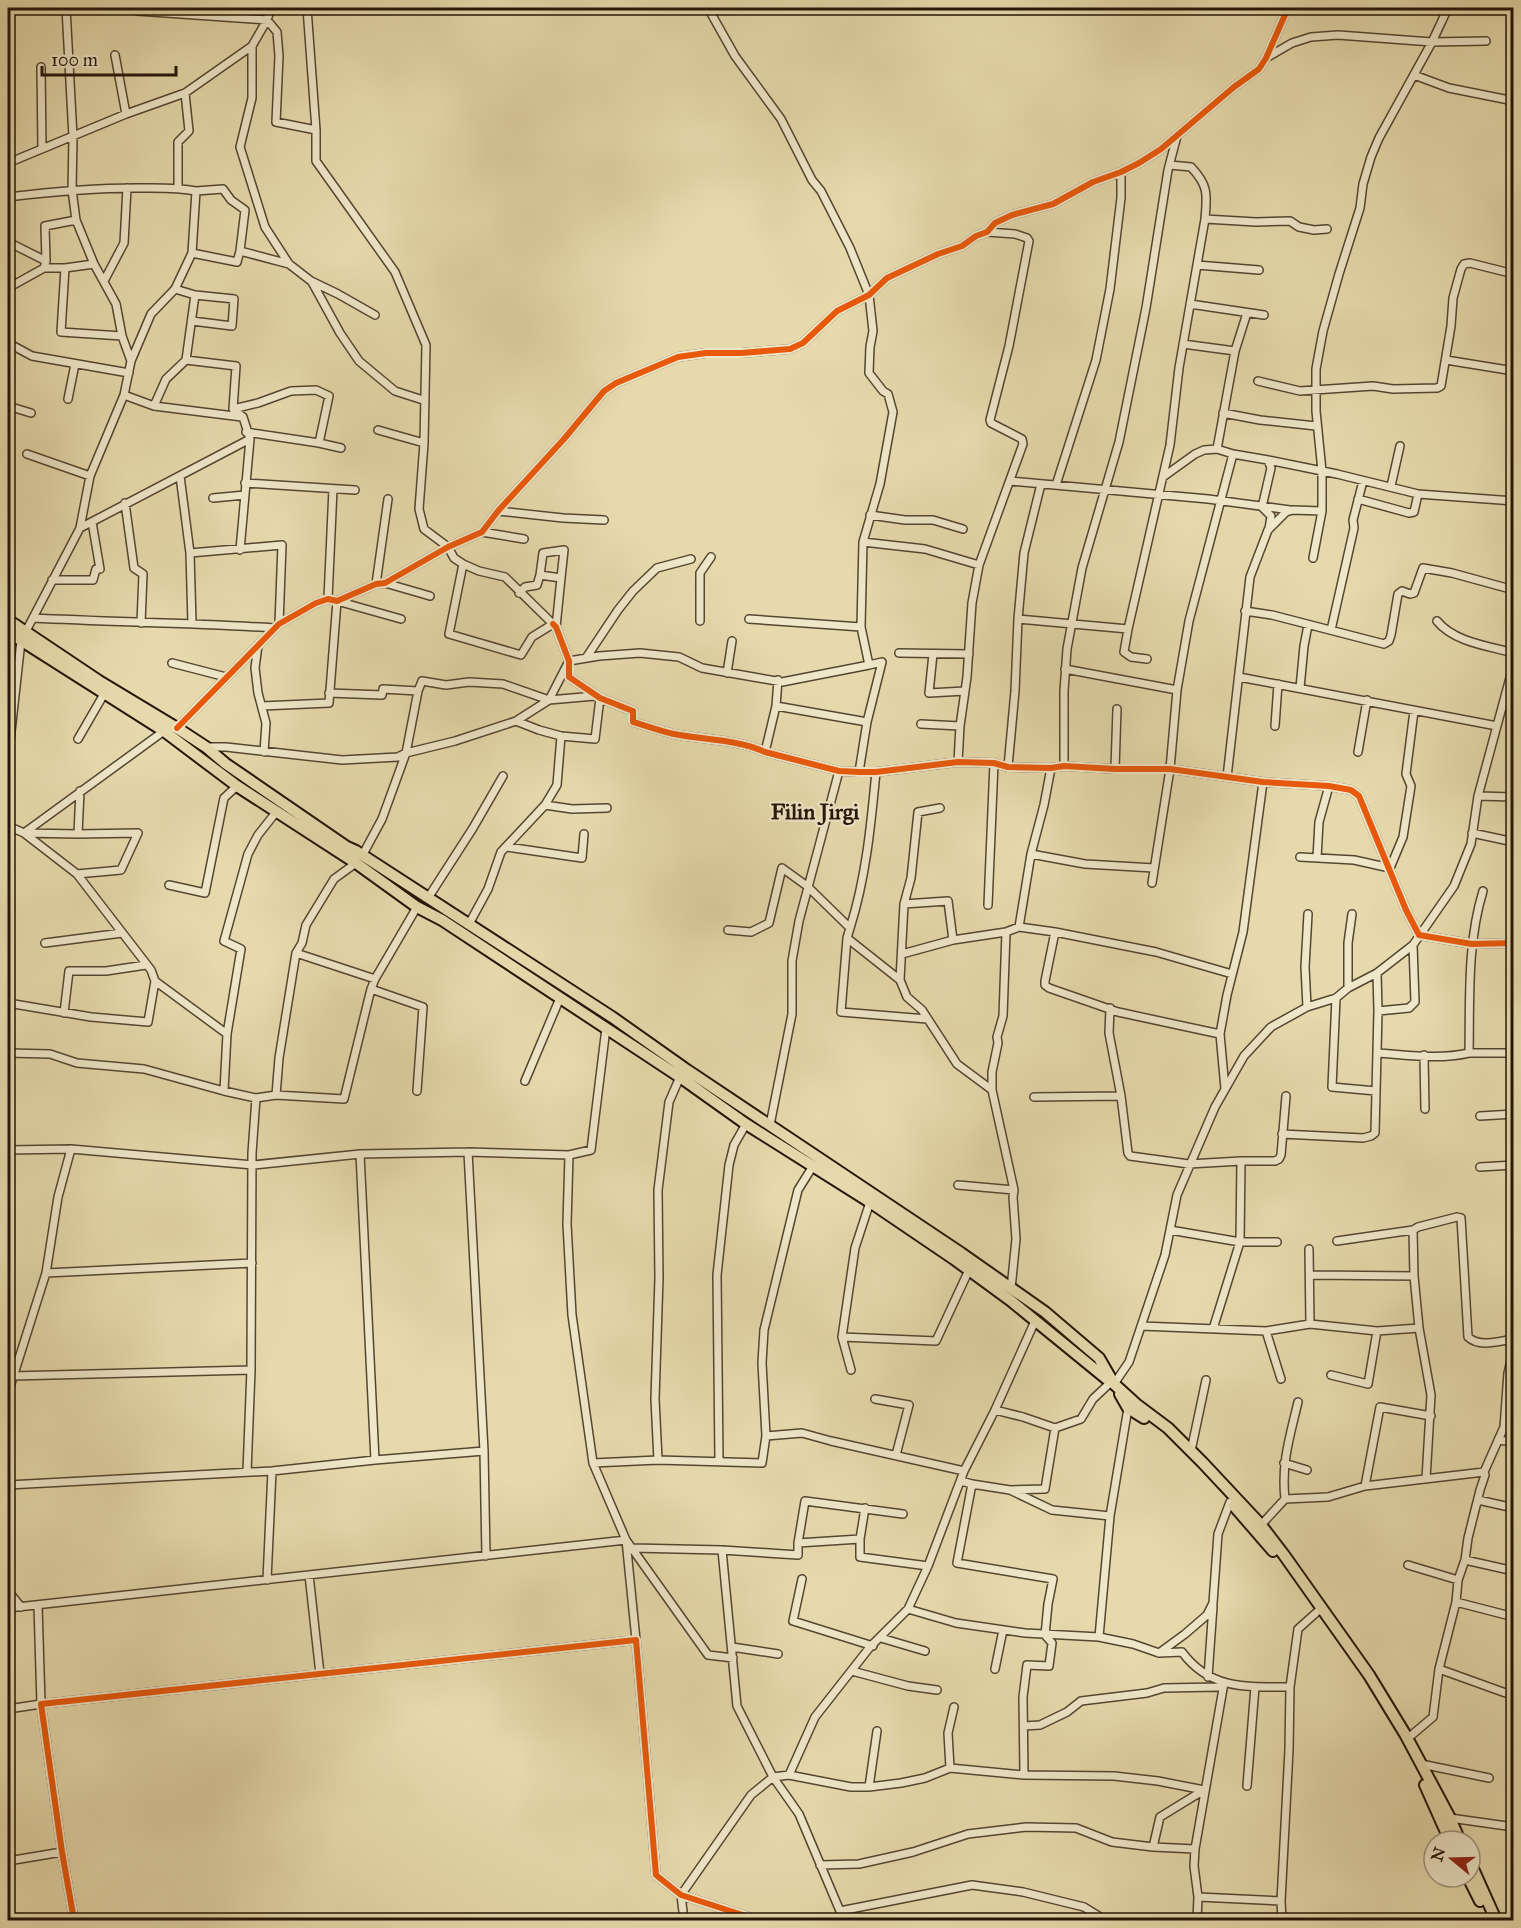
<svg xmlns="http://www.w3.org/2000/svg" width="1521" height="1928" font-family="'IM FELL Great Primer',serif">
<rect width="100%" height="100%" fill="#e6daac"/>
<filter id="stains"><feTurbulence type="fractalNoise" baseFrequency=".00333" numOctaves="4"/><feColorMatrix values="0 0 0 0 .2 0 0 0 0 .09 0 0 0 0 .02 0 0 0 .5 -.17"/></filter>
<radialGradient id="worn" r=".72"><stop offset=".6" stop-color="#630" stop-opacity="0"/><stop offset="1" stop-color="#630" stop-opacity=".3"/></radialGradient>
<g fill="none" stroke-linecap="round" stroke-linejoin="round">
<g stroke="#544632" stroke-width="10">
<path id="street" d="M66,8L73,137L72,190L76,220L94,264L116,304L122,336L131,361
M307,8L316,130
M708,8L735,56L781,119L812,180L821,191L850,248L869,295L873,331L870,347L869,373L883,391L888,394L893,412L880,484L863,542L861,627L869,665L882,662L867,722L859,772
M137,11L267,20L277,32L279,56L276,122L316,130V161L395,272L426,345L424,443L419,509L424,529L448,547L454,558L463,564L479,571L505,577L553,624L532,637L521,655L449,634L463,564
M252,46V98L240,147L265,227L289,264L311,281L338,294L375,315
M115,55L126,114
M1266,58L1292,43L1311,37L1338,35L1432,42L1486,41
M41,67L42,149
M1414,75L1449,88L1514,101
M8,163L126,114L185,93L252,46L267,20L271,8
M1170,165L1191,167C1209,186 1207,195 1205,219
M178,188V142L189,131L185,93
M8,197C50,192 93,188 136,188C157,188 176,187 196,191L192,253L175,289L151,314L131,361L124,395L90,476L80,528L25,633
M8,230V243
M8,242L46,261
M240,251L289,264
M192,253L237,262L240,251L245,210L231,200L223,189L196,191
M94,264L65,268L61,332L122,336
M1197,265L1259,270
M44,268L46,261L45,226L76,220
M104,281L124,243L127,188
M312,282L340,333L359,361L395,391L423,400
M8,288L44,268H65
M1190,304L1264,315
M192,321L232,326L234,299L195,295
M8,343L32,356L129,373
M1183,344L1235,351
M186,360L236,366L233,409L243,417L250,439L240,550
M1446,360L1514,371
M1258,381L1300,391L1373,386L1393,389L1437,388L1441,386L1451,326L1453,298L1461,269L1464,264L1470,263L1514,274
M124,395L154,406L242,417
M68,399L75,364
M8,406L31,413
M154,406L166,379L186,360L195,295L175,289
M233,409L258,403L291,391L316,390L329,396L319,443L341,448
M1223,413L1260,420L1316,426
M378,430L424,443
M246,432L319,443
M1217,449L1235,351L1247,313
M27,454L90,476
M1268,460L1337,474L1418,494L1514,501
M180,476L190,553L192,623
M1163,477L1195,454L1204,450L1217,449L1233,454L1268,460L1271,468L1262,507L1271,516L1269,529
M1010,481L1208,499L1290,510
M245,483L355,490
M1056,485L1096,360L1110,289L1121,198V172
M1391,486L1400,446
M213,498L245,495
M1358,499L1409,513L1414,512L1418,494
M125,503L134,568L143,574L141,623
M498,511L563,518L604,520
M870,515L905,520H933L963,529
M80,528L250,439
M482,532L524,539
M863,542L925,549L979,565
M190,553L282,545L279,624
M1313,558L1322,511V471L1316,411V369L1323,331L1339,274L1360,208L1363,184L1371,157L1379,138L1432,42L1448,8
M52,580H93L96,569H100L92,522
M385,583L430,596
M376,584L388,499
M519,593L525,587L537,585L540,575L561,578L564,550L543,553L540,575
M328,599L333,489
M1245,611L1272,615L1384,644L1389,641L1391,635L1398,594L1402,591L1410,594L1414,593L1423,568L1452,573L1514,590
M33,618C114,622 194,623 275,628
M749,619L861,627
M1018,619L1128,629L1170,445L1179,368L1205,219L1256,222L1290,221L1299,227L1314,230L1327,229
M700,621V573L711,557
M1437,621C1454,642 1488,646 1514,653
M553,624L556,627L569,661V677L600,698L633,711V722C647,726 660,731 674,734C703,740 737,739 765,752L839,771L859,772H876L958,762L994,763L1008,767L1051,768L1064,766L1115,769H1170L1263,782L1329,786L1351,790L1359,796L1406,910L1419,935L1472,944L1514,943
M556,627L561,578
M1128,629L1124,652L1131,657L1147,659
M1331,630L1354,528L1353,520L1363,481
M258,645L255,668L258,693L266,723L264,752
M899,653L969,654
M933,654L929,693L965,691
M586,658L618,610L633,591L657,568L691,559
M172,663L226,677
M1065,669L1177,690
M727,673L732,641
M1239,677L1497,726
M1300,688L1304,646L1308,625
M329,693L382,695L383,689L418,691
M262,706L329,703L337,601L401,619
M776,706L867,722
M516,721L539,730L561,736L595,739L600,698
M921,724L960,726
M1275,726L1278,684
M177,728L279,624L316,603L328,599L337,601L376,584L385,583L448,547L482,532L498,511L564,439L604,391L616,383L678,357L706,353H741L790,349L803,343L837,311L869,295L887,278L938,254L962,246L976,236L987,232L995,223L1012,215L1053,204L1093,182L1121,172L1139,163L1161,149L1234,87L1259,69L1266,58L1288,8
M78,739L104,694
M206,747H226L342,760L398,757L406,753L455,741L516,721L549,700L569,661L599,656L640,653L679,657L702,668L782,682L869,665
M765,752L776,706L778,680
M1358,752L1367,700
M8,759L21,641
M958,762L960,726L967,677L972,603L979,565L1023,444L1022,439L991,423L990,420L1009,346L1029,241L1027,238L1015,234L987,232
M1064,766V691L1067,649L1082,568L1119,442L1146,308L1168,170L1177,136
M1008,767L1015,691L1018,619L1024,553L1041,484
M1115,769L1117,709
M1227,777L1250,577L1268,530L1286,512L1293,510L1322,511
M1478,796L1514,797
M545,805L572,809L607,808
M8,826L24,833L164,731
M1472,833L1514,842
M78,834L24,833L77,874L151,970L155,981L227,1034
M507,847L582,858L584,834
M1031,854L1085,864L1154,868
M362,856L382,819L406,753L418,691L422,681L446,685L469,682L503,684L549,700L595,696
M1300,857L1354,860L1390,868L1403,837L1411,786L1406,774L1414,711
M1317,858L1319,822L1329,786
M77,874L121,870L138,833L78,834L80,791
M1152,883L1170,769L1177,690L1189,621L1233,454
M169,885L205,893L224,798L237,786
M1483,891C1467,943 1470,999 1469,1053H1514
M428,898L473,828L503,776
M904,904L948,901L953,940
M988,905L994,763
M469,924L488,889L501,852L545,805L557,785L561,736
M1019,927L1031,854L1044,805L1051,768
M850,928C866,878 871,824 876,772
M728,930L751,932L769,923L782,868L807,886L850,928L847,938L900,980L907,997L922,1010L957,1064L992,1090L1014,1190L1013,1197L1016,1239L1011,1289
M1055,932L1045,981V985L1049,988L1118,1012L1220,1034
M847,938L841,1012L927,1019
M45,943L122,933
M296,953L375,979
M902,954L953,940L1006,932L1019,927L1055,932L1156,952L1232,974
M900,980L904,904L911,878L918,812L940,808
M1348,988V943L1352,914
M371,989L423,1007L417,1091
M1336,998L1332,1087L1376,1091
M8,1003L91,1017L148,1022L155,981
M1307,1007L1305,967L1308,914
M1110,1008L1109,1033L1121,1096L1128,1153L1130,1156L1189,1164L1241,1161H1275L1279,1159L1281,1155L1286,1096
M1378,1011L1409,1008L1415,1002L1413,945
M64,1013L69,971H106L146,965
M606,1028L591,1150L569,1155L567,1224L572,1315L593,1463L626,1540L708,1655L733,1658
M8,1053L50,1054L77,1063L144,1069L224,1091L256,1098
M1377,1053C1409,1055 1438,1060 1469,1053
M1424,1055L1425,1109
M525,1081L560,998
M1225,1089L1220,1034L1227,995L1243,932L1263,782
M992,1090V1072L998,1043L997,1037L1003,1016L1006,932
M224,1091L227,1034L241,949L224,941L248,854L258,835L277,811
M276,1095L344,1099L371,989L375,979L417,907
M1034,1097L1121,1096
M1480,1116L1514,1114
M770,1125L792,1014V961L799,921L839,771
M1282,1134L1363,1138L1371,1136L1375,1133L1378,1011L1377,973
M8,1150L71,1149L253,1165L360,1154L468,1152L569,1155
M468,1152L484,1451L486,1556
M360,1154L375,1460
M1480,1167L1514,1165
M958,1185L1014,1190
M870,1202L855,1248L842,1337L936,1341L969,1270
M1170,1230L1240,1242H1277
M1337,1241L1413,1230
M1309,1249L1310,1324
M46,1273L58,1197L71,1149
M1310,1275L1414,1276
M1141,1326L1266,1331L1310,1324L1377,1331L1419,1328
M1213,1329L1240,1242L1241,1161
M1266,1331L1281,1379
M842,1337L851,1370
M1331,1375L1368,1384L1377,1331
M12,1376L251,1370
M1114,1384L1129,1362L1165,1255L1177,1195L1215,1107L1244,1056L1271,1027L1307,1007L1336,998L1348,988L1377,973L1413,945L1454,886L1471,844L1478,796L1514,663
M8,1393L46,1273L252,1263
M875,1399L909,1405L896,1455
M995,1410L1023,1417L1055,1428
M766,1436L762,1363L764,1330L798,1190L813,1166
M1498,1440L1514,1442
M1191,1451L1206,1380
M658,1460L655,1399L659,1278L658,1190L669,1102L680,1077
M719,1461L717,1275L729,1165L734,1145L746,1124
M593,1463L658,1460L762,1463L766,1436L802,1433L831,1441L964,1471
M1284,1463L1307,1470
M247,1472L251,1370L252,1153L256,1098L276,1095L279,1058L296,953L302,943L306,925L334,879L356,863
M1426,1479L1431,1395L1419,1328L1414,1276L1413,1230L1418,1227L1457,1217L1461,1218L1468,1337C1480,1348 1499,1341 1514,1339
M961,1481L972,1484L957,1563L1053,1579L1048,1604L1045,1635L1052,1643L1049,1666L1027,1665L1023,1697L1024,1775
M972,1484L1010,1490L1052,1510L1110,1516
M8,1485L272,1471L375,1460L484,1451
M1365,1486L1380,1407L1431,1416
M1010,1490L1045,1489L1055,1428L1081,1419L1093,1399L1111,1382
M1285,1499C1281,1463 1290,1436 1298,1402
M1478,1500L1514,1508
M865,1508L860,1539V1557L928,1566
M1261,1525L1285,1499L1328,1497L1365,1486L1484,1472
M798,1543L860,1539
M633,1548L722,1550L798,1555V1543L805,1501L903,1514
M722,1550L737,1706L773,1777L799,1814L840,1911L846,1920
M1465,1560L1514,1571
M1408,1565L1458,1580
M309,1575L320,1674
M802,1579L793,1621L873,1646
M267,1580L272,1471
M8,1591L21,1607
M1456,1602L1514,1617
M8,1608L626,1540L636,1640
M908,1609L956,1623L1025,1633L1099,1637L1110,1516L1128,1408
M1099,1637L1133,1644L1159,1653L1185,1634L1207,1615L1213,1603L1218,1534L1230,1502
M881,1638L925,1651
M732,1647L778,1654
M1159,1653L1182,1652C1210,1690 1247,1687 1290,1687
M995,1669L1003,1630
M1439,1669L1514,1696
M852,1671L908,1686L937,1690
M1208,1677L1213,1606
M8,1709L41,1704L38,1605
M1024,1726L1040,1725L1067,1712L1081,1701L1147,1693L1164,1688L1218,1687L1224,1683
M1407,1739L1433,1717L1439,1669L1456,1602L1458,1580L1465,1560L1468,1538L1480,1490L1485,1475L1484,1472L1504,1427L1508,1373L1514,1347
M1421,1764L1489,1778
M950,1768L948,1733L954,1707
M789,1775L851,1787H869L901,1783L925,1778L950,1768L1024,1775L1114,1776L1158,1781L1204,1790
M1247,1786L1255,1687
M869,1787L877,1731
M1450,1818L1514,1827
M1153,1847L1160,1817L1204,1790
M8,1861L62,1852
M820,1865L859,1864L913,1852L968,1834L1026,1827L1076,1828L1112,1842L1153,1847L1195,1849
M1198,1897L1194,1866L1195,1849L1224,1683
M1281,1901L1282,1920
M840,1911L972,1885L1023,1892L1084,1907L1105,1920
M74,1920L62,1852L41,1704L636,1640L656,1875L681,1895L758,1920
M684,1920L681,1895L751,1795L773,1777L789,1775L815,1717L870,1647L908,1609L928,1566L964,1471L995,1410L1035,1321
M1197,1920L1198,1897L1281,1901L1289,1750L1290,1687L1298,1629L1317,1612"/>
</g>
<g stroke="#24150a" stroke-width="14">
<path id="primary" d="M8,620L99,681L177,728L206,747L226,764L347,847L356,851L612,1017L687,1070L961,1253L1045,1312L1099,1358L1114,1384L1136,1404L1168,1428L1203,1463L1261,1525L1284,1555L1369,1675L1405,1734L1450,1818L1460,1841
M8,632L164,731L237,786L356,863L417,907L442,920L680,1077L746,1124L870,1202L954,1259L1010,1300L1108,1380
M1120,1394L1128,1408L1144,1418
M1234,1506L1273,1551
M1425,1785L1450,1841
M1470,1862L1496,1920
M1468,1877L1480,1901"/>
</g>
<use href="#street" stroke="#efe7c9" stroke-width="7"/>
<use href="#primary" stroke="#e6daac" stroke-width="10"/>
<g stroke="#efe7c9" stroke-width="10">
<path id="cycleway" d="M553,624L556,627L569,661V677L600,698L633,711V722C647,726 660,731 674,734C703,740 737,739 765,752L839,771L859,772H876L958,762L994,763L1008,767L1051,768L1064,766L1115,769H1170L1263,782L1329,786L1351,790L1359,796L1406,910L1419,935L1472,944L1514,943
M177,728L279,624L316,603L328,599L337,601L376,584L385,583L448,547L482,532L498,511L564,439L604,391L616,383L678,357L706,353H741L790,349L803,343L837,311L869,295L887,278L938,254L962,246L976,236L987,232L995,223L1012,215L1053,204L1093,182L1121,172L1139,163L1161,149L1234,87L1259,69L1266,58L1288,8
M74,1920L62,1852L41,1704L636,1640L656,1875L681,1895L758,1920"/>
</g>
<use href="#cycleway" stroke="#e8590c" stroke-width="6"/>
</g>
<g text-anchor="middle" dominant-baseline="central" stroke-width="4.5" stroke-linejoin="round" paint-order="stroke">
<g font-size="22" font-weight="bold" fill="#24150a" stroke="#efe7c9">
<text x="815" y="811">Filin Jirgi</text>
</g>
</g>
<rect width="1521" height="1928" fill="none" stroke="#e6daac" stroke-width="30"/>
<rect x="9" y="9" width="1503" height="1910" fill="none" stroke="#24150a" stroke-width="3"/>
<rect x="15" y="15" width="1491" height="1898" fill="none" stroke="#24150a" stroke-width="1.5"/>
<g transform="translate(1452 1859) rotate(289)"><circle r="28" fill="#efe7c9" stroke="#9e937d" stroke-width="1.5"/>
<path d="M0-4.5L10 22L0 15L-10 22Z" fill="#8f2418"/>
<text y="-9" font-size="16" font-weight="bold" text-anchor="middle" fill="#24150a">N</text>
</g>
<path d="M42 66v9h134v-9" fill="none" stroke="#24150a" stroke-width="3"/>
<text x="51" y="66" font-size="18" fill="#24150a" stroke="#efe7c9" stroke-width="4.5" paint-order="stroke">100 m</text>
<rect width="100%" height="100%" filter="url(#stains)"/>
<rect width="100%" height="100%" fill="url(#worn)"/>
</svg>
